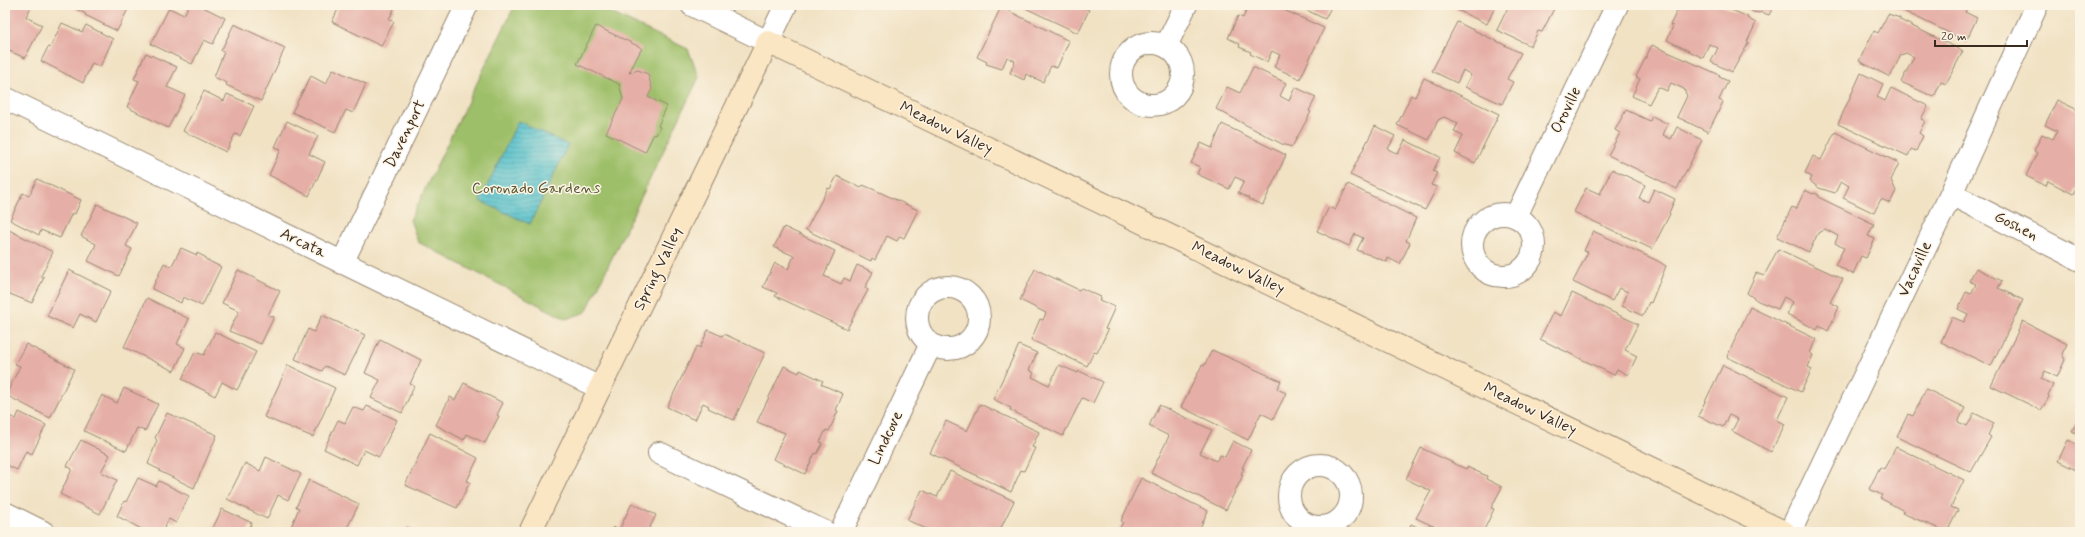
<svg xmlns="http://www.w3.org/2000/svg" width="2085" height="537" font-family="Mynerve,sans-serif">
<defs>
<pattern id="water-rules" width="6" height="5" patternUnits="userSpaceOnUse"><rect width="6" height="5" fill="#54c1cc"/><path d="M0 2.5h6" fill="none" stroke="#479da5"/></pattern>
</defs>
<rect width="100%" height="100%" fill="#fcf5e5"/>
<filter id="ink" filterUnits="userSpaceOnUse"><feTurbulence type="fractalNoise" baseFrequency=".025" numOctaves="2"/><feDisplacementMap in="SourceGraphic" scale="8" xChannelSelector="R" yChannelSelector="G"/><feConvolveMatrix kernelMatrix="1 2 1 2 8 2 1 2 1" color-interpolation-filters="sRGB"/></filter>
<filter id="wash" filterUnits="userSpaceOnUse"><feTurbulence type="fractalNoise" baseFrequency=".012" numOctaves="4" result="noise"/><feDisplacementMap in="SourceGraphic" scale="16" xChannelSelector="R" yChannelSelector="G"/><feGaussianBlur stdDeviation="0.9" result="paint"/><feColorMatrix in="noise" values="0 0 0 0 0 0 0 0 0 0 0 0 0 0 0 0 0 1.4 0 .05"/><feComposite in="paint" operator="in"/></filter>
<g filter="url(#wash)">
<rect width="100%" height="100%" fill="#f1e2c4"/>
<path fill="#9ebf69" stroke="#6c7444" d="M515,5H594L688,49L699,77L586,312L566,319L418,242L410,220Z"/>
<path fill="url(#water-rules)" stroke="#487675" d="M518,121L568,145L530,224L480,201Z"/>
<g id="blocks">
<path fill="#e5aea6" d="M5,5H32L26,17L42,25L25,58L5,49Z
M73,5H130L117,31L85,15L86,14L72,7Z
M189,5H199L225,18L213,44L204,40L192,64L151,44L169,8L184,15Z
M340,5H396L389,19L394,22L381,46L332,22Z
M1019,5H1086L1085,8L1089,10L1078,33Z
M1249,5H1273L1324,28L1300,79L1274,67L1280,55L1272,51L1267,62L1250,54L1251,52L1239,47L1240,44L1228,38L1238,16L1243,18Z
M1296,5H1332L1325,19Z
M1457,5H1496L1487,24L1455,9Z
M1509,5H1556L1542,32L1538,31L1531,46L1497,30Z
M1680,5H1720L1748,17L1747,18L1756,23L1747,42H1749L1732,72L1711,62L1718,48L1709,44L1703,58L1667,40L1673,26L1670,25Z
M1742,5H1774L1769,15L1761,12L1760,13L1753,12Z
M1891,5H1969L1965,12L1977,18L1966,41Z
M1001,7L1069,41L1057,68L1051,66L1043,82L1026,74L1024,80L1010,73L1015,61L1007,57L1002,69L986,64L987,62L977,57Z
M1888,14L1900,18V20L1963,51L1946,84L1941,82L1934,97L1901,82L1914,57L1906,53L1901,55L1890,77L1859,61L1874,31L1878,33Z
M1457,22L1521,53L1507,79L1513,82L1502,104L1465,87L1471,75L1463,70L1457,83L1432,71Z
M62,23L82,32L86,25L113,39L100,67L92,63L83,83L41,61L48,47L50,48Z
M234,24L285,48L261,101L226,85L227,83L214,77L224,52L221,51Z
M596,26L642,48L629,73L638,70L648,74L652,89L648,97L667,106L658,126L660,127L656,135L654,134L645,152L606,133L623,99L619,84L577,64Z
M1652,45L1720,75L1719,77L1728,81L1719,100L1723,102L1708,132L1677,117L1687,96L1684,89L1671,83L1667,91L1658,87L1649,104L1632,96L1640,79L1636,77Z
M146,53L177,67L167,87L185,95L168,128L127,107L139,81L134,79Z
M1253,67L1286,83L1280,96L1289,101L1295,87L1316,97L1309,111L1311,112L1292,147L1282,144L1216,109L1227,87L1240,93Z
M333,69L366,84L353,113L346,110L335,132L292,112L311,76L326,84Z
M1861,73L1883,84L1877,97L1885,101L1891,88L1928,106L1921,119L1925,121L1919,133L1923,136L1916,151L1911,149L1908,156L1838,124Z
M1424,78L1499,114L1475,163L1455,153L1463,136L1454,132L1458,123L1444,117L1438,120L1429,140L1397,125L1411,95L1415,97Z
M204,91L224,101L227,94L254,106L240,136L235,134L226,152L183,131Z
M2057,100L2080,111V180L2073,194L2048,181L2046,186L2026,176L2037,153L2034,151L2042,134L2053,139L2057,131L2045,125Z
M1626,110L1650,121L1652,116L1668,124L1663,135L1671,139L1677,127L1702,140L1677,189L1608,155L1620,133L1615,130Z
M287,121L318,136L309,154L325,162L309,196L269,175L281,149L275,147Z
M1222,124L1286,155L1263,205L1248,199L1249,198L1238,193L1244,181L1235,177L1229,189L1197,174L1200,167L1191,163L1201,143L1212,148Z
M1375,126L1395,136L1388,149L1398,154L1405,140L1440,157L1433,171L1437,173L1431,185L1437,187L1425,210L1350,175Z
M1835,132L1899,163L1891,180L1896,191L1890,203L1881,199L1874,213L1843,198L1849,186L1841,181L1835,193L1819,188L1810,181L1812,177L1805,173L1813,156L1821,160Z
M1612,169L1645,185L1639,198L1648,202L1654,189L1675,199L1669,213L1670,214L1652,249L1574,212L1586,188L1600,194Z
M837,176L861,188L863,185L875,190L918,210L904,238L900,236L897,241L887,236L875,260L872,258L871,261L806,230L828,188L830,189Z
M37,179L81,200L75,214L72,213L60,238L41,230L39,235L10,220L23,193L29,196Z
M1348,184L1416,218L1406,241L1410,243L1400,264L1388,258L1387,262L1357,250L1363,238L1355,234L1349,246L1317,231L1329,207L1335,210Z
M1805,190L1813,194L1814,193L1819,195L1818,197L1874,224L1868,236L1875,239L1866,258L1861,256L1853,274L1835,265L1844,248L1835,243L1838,236L1825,229L1818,233L1809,252L1777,237L1792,207L1796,209Z
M97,204L137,223L126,246L132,249L119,276L88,261L96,244L81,236Z
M784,227L835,251L824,276L841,284L844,278L850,281L857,265L873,272L865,288L868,290L847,329L775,296L777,293L763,287L775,263L788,269L794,256L774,247Z
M5,228L53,252L41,276L44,277L32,303L5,292Z
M1593,231L1658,261L1666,266L1651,303L1649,302L1643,316L1622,306L1628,292L1619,288L1612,301L1573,282L1588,252L1584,251Z
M181,248L197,255V253L205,257V259L221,267L202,306L183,297L181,303L152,289L164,263L171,267Z
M1778,249L1843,279L1830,302L1839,307L1828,331L1819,326L1817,330L1787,314L1793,302L1784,297L1778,309L1758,301L1747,293L1756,273L1764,276Z
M1976,268L2002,281L1998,288L2023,300L1991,366L1941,342L1952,317L1964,322L1968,314L1958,309L1966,292L1971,294L1976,284L1969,281Z
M1035,269L1079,290L1081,288L1101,297L1099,300L1115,307L1105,329L1108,330L1097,353L1094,352L1087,366L1031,340L1040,319L1043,320L1046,313L1020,300Z
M69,270L111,291L96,322L80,314L73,328L47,316Z
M238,270L280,291L268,315L274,317L261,344L229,331L239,311L222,303Z
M1572,293L1638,324L1625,350L1637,356L1628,375L1617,369L1614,375L1540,339L1553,312L1561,316Z
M147,298L189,319L177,344L185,348L174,371L124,347Z
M1750,307L1816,339L1810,353L1813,355L1808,367L1812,369L1801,392L1727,357Z
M322,315L365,335L345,375L325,366L322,371L295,359L308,329L314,332Z
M2023,321L2067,344L2062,354L2065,360L2057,377L2045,371L2041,379L2053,385L2048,395L2049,397L2041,410L1991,386Z
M708,330L722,336L724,334L765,353L734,420L708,408L709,406L703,403L695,420L667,407L697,346L700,348Z
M5,331L8,333L5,340Z
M215,332L256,352L237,390L222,382L215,396L182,379L195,352L204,355Z
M380,339L421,360L410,384L414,386L402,413L371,398L380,380L365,373Z
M26,344L74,369L50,418L6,395L20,366L15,364Z
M1019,345L1037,353L1029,370L1034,373L1032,377L1049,385L1059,365L1078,373L1079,371L1103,382L1093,403L1082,398L1063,436L1010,410L1011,408L993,399Z
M1212,350L1281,381L1277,389L1286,393L1273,419L1261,413L1248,440L1181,407L1202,365L1204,366Z
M288,365L335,388L313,437L264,417Z
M1723,365L1788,397L1777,420L1785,424L1771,452L1732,431L1738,419L1729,415L1723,427L1698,416Z
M784,366L799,373L800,370L823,381L821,384L843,394L836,410L838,411L829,431L826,430L820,442L823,443L817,454L815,453L805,474L773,459L785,433L757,422Z
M464,383L503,403L497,415L499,416L485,443L467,434L464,440L436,425L450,397L455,400Z
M124,388L158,404L145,431L137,428L126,451L84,431L102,395L117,403Z
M1926,389L1965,408L1958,422L1967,426L1974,413L1994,423L1988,435L1991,437L1971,472L1897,437L1908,414L1913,416Z
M980,404L1039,432L1032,447L1035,448L1024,471L1021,470L1011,492L930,453L946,421L967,431Z
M1159,405L1212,430L1200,453L1216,461L1220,455L1225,457L1233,441L1251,450L1242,468H1244L1241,474L1243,475L1226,510L1151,473L1169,436L1149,426Z
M367,406L397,420L379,457L364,450L357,465L324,449L338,420L345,423L353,407L364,411Z
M19,412L46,425L32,454L26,451L17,470L5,464V414L16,419Z
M167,413L217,435L194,488L159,471L160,470L148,464L157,440L155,438Z
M2080,415V435L2072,431Z
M430,433L478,458L467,481L470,482L457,508L405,485Z
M81,440L110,455L101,472L117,480L100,514L60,494L72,469L67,466Z
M2068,440L2080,446V472L2058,461Z
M1896,447L1964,480L1951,507L1958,510L1947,532L1902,513L1904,511L1880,498L1882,495L1869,489L1880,467L1884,469Z
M1421,448L1466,469L1467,467L1487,476L1486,479L1502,487L1491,508L1494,509L1483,532H1446L1416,518L1431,491L1406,479Z
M266,457L301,474L288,500L278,495L267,519L227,499L245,463L260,471Z
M950,471L1014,501L999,532H933L907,520L922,490L937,497Z
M138,478L156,486L159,481L189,496L176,523L169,519L162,532H147L117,516L124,501L126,502Z
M1141,478L1208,511L1198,532H1118L1123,522L1121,521Z
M309,480L359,504L347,528L349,529L347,532H289L299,508L296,507Z
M632,503L656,515L649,529L655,532H611L613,527L619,530Z
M222,509L252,523L247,532H211Z
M1411,524L1427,532H1408Z
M407,527L419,532H405Z"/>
</g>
</g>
<g filter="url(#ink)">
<use href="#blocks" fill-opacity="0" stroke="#968671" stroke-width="1"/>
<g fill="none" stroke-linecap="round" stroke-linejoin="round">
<g stroke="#968671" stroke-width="24">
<path id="street" d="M692,5L768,42L786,5
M1121 74a31 31 0 1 1 62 0a31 31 0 1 1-62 0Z
M1166,46L1186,5
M5,98L600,388
M1951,194L2080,260
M1472 245a31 31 0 1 1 62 0a31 31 0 1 1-62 0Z
M1516,216L1617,5
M342,263L467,5
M917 318a31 31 0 1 1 62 0a31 31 0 1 1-62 0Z
M659,453L825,532
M1289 496a31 31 0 1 1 62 0a31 31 0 1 1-62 0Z
M5,513L43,532
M841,532L931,344
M1790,532L1951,194L2037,5"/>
</g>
<g stroke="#968671" stroke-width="24">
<path id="secondary" d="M530,532L768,42L1784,532"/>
</g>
<use href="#street" stroke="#fff" stroke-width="22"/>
<use href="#secondary" stroke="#fbe6c4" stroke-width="22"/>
</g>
</g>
<g text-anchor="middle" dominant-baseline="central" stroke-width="3" stroke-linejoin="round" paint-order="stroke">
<g font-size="16" fill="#3b2a1e" stroke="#fcf5e5">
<text transform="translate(1566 110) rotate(-64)">Oroville</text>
<text transform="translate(946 128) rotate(26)">Meadow Valley</text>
<text transform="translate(405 134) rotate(-64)">Davenport</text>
<text transform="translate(2016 226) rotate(27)">Goshen</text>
<text transform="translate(303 243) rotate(26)">Arcata</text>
<text transform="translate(1238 268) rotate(26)">Meadow Valley</text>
<text transform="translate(658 269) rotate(-64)">Spring Valley</text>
<text transform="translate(1915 269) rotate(-65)">Vacaville</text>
<text transform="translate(1530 409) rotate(26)">Meadow Valley</text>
<text transform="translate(886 438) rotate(-64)">Lindcove</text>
</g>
<g font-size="16" fill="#595734" stroke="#fcf5e5">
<text x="536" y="188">Coronado Gardens</text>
</g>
</g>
<rect width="2085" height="537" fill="none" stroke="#fcf5e5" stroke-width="20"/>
<path d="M1935 40v6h92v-6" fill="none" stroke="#3b2a1e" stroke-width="2"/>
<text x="1941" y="40" font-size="12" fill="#3b2a1e" stroke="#fcf5e5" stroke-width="3" paint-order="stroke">20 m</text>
</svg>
